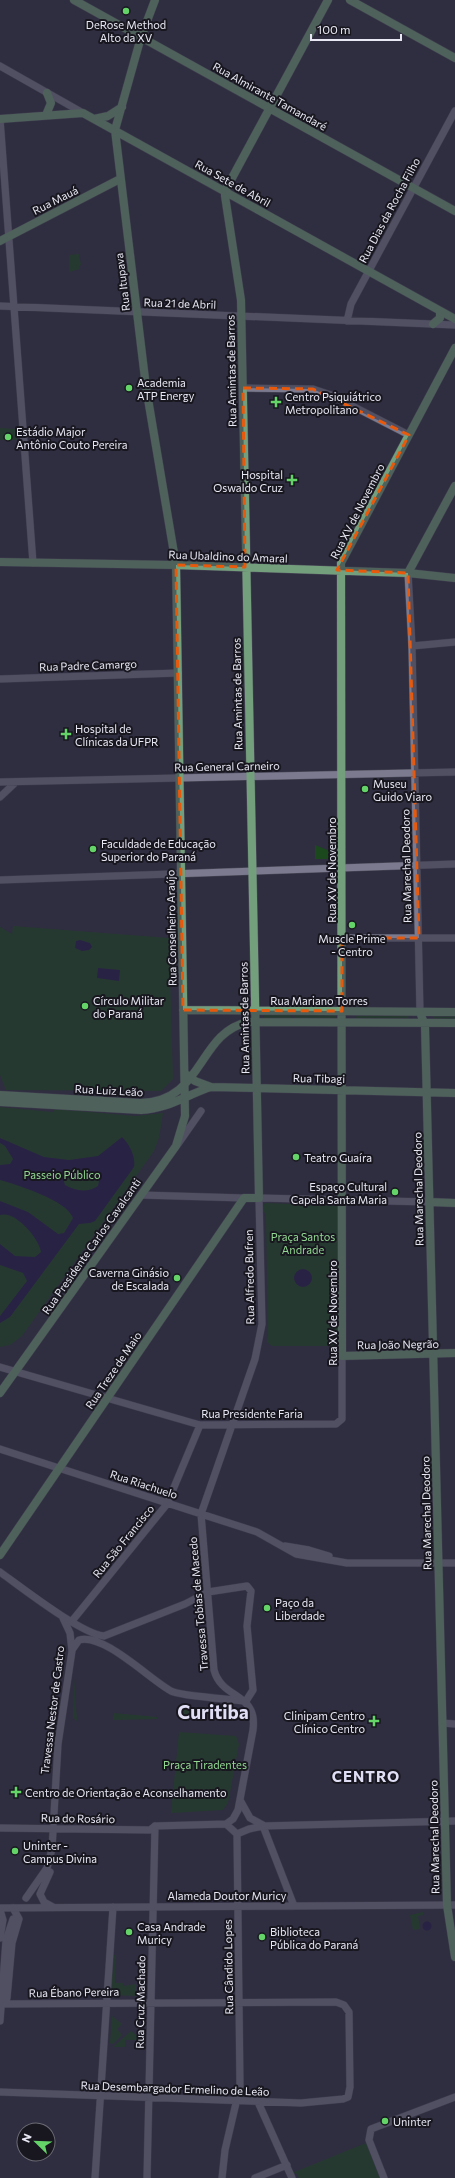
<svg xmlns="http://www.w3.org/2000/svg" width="455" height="2178" font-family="Commissioner,sans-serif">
<rect width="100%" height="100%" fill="#2f2e40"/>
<path fill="#1c481e" d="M79,254L81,265L79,266L80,269L69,272V255Z
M0,428L16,429L17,440H0Z
M315,845L335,853V859H315Z
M13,926L169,938L173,1079L161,1091L6,1090L0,1075V927L12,934Z
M264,1010H285L294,1019L264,1018Z
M287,1010H336V1020L297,1019Z
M357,1011L409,1013L408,1021L356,1020Z
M431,1014H455V1020L436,1021Z
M0,1107L53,1112L55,1109L135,1116L163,1113L159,1138L154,1151L22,1336L10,1345L0,1347Z
M266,1203L338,1206L340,1346H272L267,1342L268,1336L266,1214L263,1211L264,1204Z
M74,1677L77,1721L73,1718Z
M180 1710a5 5 0 1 1 10 0a5 5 0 1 1-10 0Z
M114,1713L157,1717V1719L113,1720Z
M179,1732L236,1736L239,1744L228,1803L223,1810L171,1813Z
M423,1912V1915L418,1916L420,1929L413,1930L410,1915Z
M113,1955H116L115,1983H123V1986L136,1984V1996L111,1995Z
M112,2016L122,2024L117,2029L122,2035L113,2044L110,2043Z
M131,2031L139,2037V2040H125V2047H113Z
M366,2143L380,2178H299L297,2174L292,2173Z"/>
<path fill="#201649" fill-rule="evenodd" d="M80,940L90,943L92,947L89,950L82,951L75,948L76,941Z
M98,968L120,970L119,981L97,978Z
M122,1137C129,1144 136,1156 134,1167L95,1221L90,1223L79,1224L10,1317L0,1323V1316L27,1281L23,1273L0,1265V1244L15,1256L35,1257L41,1252C39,1238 15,1210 0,1215V1201L28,1212L58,1234L64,1233L73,1218C67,1200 17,1185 0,1180V1165L10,1164L13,1159L5,1146L0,1143V1138L44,1157L69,1160L98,1156ZM79,1171C87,1170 95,1174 99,1181L98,1186C87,1193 76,1191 65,1185L64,1181L66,1177Z
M294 1278a9 9 0 1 1 18 0a9 9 0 1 1-18 0Z
M422.5 1926a4.5 4.5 0 1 1 9 0a4.5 4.5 0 1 1-9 0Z"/>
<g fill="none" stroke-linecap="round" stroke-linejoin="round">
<g stroke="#4d4d5c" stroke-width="8">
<path id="minor" d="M0,66L83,113
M0,119L33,563
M0,306L455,325
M347,321L351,304L455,111
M243,388L313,389L331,395L409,435
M408,573L412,646L420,1012
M412,646L455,642
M0,679L178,673
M0,782L455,772
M0,797L16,782
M0,880L455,864
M342,938H455
M178,1144L201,1111
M141,1195L244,1198
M0,1367L200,1425L336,1424L342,1419V1356
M0,1449L257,1532L296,1554L347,1563H455
M285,1546L309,1550L329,1556
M0,1572C21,1587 81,1634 104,1636L185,1604L208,1592L247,1586L251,1591L247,1626L253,1690L246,1701
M72,1621L167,1504L200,1425
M72,1650L79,1640C104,1633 149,1679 171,1691C179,1696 230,1699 244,1701
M442,1723L455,1724
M240,1800L250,1818L263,1825
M155,1826L226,1824L233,1819L238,1810L253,1730C258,1692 222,1700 214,1670L201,1514L255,1359L262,1324L259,1198L429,1202
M263,1826L294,1906
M0,1828L150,1830L155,1826
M237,1834L249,1829L263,1826L455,1821
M50,1872L40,1894L44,1902L53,1907
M26,1898L47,1868L52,1849L58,1744L72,1651L70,1633L63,1618
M0,1908L455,1905
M0,1910L3,1920L0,1938
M0,2004L336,2002L344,2005L349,2012L350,2087L348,2097L343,2099L301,2103L0,2092
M1,2004L7,1998L12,1943L19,1919L13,1908
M0,2021L6,1940L13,1919
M258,2102L292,2178
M95,2178L113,1907
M147,2178L155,1826
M222,2178L225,2150L240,2086L237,1834L226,1824
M255,2178L287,2165
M384,2178L369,2140L371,2129L455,2097"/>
</g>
<g stroke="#4d4d5c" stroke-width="9">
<path id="major" d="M74,0L455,211
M350,0L455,58
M46,115L51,103L47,93
M0,119L83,113L455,319
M94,119L108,116L122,107
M0,241L120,179
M433,324L440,318V311
M455,348L341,563V570L342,1356L455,1353
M0,562L176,565L408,573L455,578
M408,573L455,486
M183,1010L455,1012
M420,1012L425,1026L447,1905L455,1957
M187,1075L195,1081L211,1087
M0,1095L140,1103C204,1102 197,1033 248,1022L455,1023
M0,1102L141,1110C168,1109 186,1095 211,1087L455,1093
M429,1202L455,1203
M0,1393L176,1146L185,1116L176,565L146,387L115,130L141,37L155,0
M0,1555L244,1198H259L241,300L225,196V191L328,0"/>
</g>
<use href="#minor" stroke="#7b7a8f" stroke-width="7"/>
<use href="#major" stroke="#749f7c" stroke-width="8"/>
</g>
<path d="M0 0H455V2178H0ZM243,388L313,389L409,435L337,570L408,573L419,938H342V1011L183,1010L176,565L245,567Z" fill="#2f2e40" fill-opacity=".55" fill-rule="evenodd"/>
<path fill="none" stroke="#e8590c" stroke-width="3" stroke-dasharray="8 5" stroke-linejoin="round" d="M243,388L313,389L409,435L337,570L408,573L419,938H342V1011L183,1010L176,565L245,567Z"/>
<g fill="#64d468" stroke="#18171f" stroke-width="1.5">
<circle cx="126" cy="11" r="4"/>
<circle cx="129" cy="388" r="4"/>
<path d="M274 396h4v4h4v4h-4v4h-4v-4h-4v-4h4z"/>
<circle cx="8" cy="437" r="4"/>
<path d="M290 474h4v4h4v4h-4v4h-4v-4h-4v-4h4z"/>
<path d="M64 728h4v4h4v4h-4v4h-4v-4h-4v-4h4z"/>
<circle cx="365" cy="789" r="4"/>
<circle cx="93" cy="849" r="4"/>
<circle cx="352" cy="925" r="4"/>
<circle cx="85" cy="1006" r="4"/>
<circle cx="296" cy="1157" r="4"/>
<circle cx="395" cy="1192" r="4"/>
<circle cx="177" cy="1278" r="4"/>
<circle cx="267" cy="1608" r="4"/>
<path d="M372 1715h4v4h4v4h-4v4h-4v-4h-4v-4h4z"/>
<path d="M14 1786h4v4h4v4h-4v4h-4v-4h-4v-4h4z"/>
<circle cx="15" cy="1851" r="4"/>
<circle cx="129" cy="1932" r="4"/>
<circle cx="262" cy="1937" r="4"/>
<circle cx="385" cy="2121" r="4"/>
</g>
<g text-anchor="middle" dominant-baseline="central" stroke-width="4" stroke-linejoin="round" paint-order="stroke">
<g font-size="11" fill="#e8e8f4" stroke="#18171f" text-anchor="start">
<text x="126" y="24" text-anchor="middle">DeRose Method<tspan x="126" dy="13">Alto da XV</tspan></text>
<text x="137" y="382">Academia<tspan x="137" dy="13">ATP Energy</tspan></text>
<text x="285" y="396">Centro Psiquiátrico<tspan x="285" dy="13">Metropolitano</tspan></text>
<text x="16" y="431">Estádio Major<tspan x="16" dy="13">Antônio Couto Pereira</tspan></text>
<text x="283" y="474" text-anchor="end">Hospital<tspan x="283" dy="13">Oswaldo Cruz</tspan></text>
<text x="75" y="728">Hospital de<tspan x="75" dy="13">Clínicas da UFPR</tspan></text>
<text x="373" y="783">Museu<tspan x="373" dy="13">Guido Viaro</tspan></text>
<text x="101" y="843">Faculdade de Educação<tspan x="101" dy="13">Superior do Paraná</tspan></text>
<text x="352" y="938" text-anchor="middle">Muscle Prime<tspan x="352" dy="13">- Centro</tspan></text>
<text x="93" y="1000">Círculo Militar<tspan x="93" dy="13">do Paraná</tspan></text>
<text x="304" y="1157">Teatro Guaíra</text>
<text x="387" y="1186" text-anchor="end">Espaço Cultural<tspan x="387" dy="13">Capela Santa Maria</tspan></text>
<text x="169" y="1272" text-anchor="end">Caverna Ginásio<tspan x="169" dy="13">de Escalada</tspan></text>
<text x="275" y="1602">Paço da<tspan x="275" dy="13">Liberdade</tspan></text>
<text x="365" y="1715" text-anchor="end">Clinipam Centro<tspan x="365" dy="13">Clínico Centro</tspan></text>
<text x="25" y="1792">Centro de Orientação e Aconselhamento</text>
<text x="23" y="1845">Uninter -<tspan x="23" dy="13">Campus Divina</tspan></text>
<text x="137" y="1926">Casa Andrade<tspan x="137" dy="13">Muricy</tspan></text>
<text x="270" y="1931">Biblioteca<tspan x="270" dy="13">Pública do Paraná</tspan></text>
<text x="393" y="2121">Uninter</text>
</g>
<g font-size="11" fill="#e8e8f4" stroke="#18171f">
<text transform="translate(270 96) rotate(29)">Rua Almirante Tamandaré</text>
<text transform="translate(233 183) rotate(29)">Rua Sete de Abril</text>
<text transform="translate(55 200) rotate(-27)">Rua Mauá</text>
<text transform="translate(389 210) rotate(-62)">Rua Dias da Rocha Filho</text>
<text transform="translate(122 282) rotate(-97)">Rua Itupava</text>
<text transform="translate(180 303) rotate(2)">Rua 21 de Abril</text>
<text transform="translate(231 371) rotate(-91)">Rua Amintas de Barros</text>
<text transform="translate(357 511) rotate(-63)">Rua XV de Novembro</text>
<text transform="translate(228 556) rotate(2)">Rua Ubaldino do Amaral</text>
<text transform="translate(88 665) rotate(-2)">Rua Padre Camargo</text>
<text transform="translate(237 694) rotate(-91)">Rua Amintas de Barros</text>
<text transform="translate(227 766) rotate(-1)">Rua General Carneiro</text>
<text transform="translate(406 866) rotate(-91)">Rua Marechal Deodoro</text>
<text transform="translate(331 870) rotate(-90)">Rua XV de Novembro</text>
<text transform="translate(171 928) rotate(-91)">Rua Conselheiro Araújo</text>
<text x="319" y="1000">Rua Mariano Torres</text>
<text transform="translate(244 1018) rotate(-91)">Rua Amintas de Barros</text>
<text transform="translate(319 1078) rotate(1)">Rua Tibagi</text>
<text transform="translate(109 1090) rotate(3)">Rua Luiz Leão</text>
<text transform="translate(418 1189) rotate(-91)">Rua Marechal Deodoro</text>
<text transform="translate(91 1246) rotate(-55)">Rua Presidente Carlos Cavalcanti</text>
<text transform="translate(249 1277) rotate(-91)">Rua Alfredo Bufren</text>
<text transform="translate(332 1313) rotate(-90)">Rua XV de Novembro</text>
<text transform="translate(398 1344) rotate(-1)">Rua João Negrão</text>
<text transform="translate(113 1370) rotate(-56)">Rua Treze de Maio</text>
<text x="252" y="1413">Rua Presidente Faria</text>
<text transform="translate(144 1484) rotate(18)">Rua Riachuelo</text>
<text transform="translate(426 1513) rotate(-91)">Rua Marechal Deodoro</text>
<text transform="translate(123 1541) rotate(-51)">Rua São Francisco</text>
<text transform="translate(198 1604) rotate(-95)">Travessa Tobias de Macedo</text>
<text transform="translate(52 1710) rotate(-83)">Travessa Nestor de Castro</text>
<text transform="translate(78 1818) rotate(1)">Rua do Rosário</text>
<text transform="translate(434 1837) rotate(-91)">Rua Marechal Deodoro</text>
<text x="227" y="1895">Alameda Doutor Muricy</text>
<text transform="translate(228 1967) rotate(-91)">Rua Cândido Lopes</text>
<text transform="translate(74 1992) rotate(-1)">Rua Ébano Pereira</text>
<text transform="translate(140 2002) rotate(-89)">Rua Cruz Machado</text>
<text transform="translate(175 2088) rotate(2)">Rua Desembargador Ermelino de Leão</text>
</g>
<g font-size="11" fill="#92d892" stroke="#18171f">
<text x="62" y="1174">Passeio Público</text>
<text x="303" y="1236">Praça Santos<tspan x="303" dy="13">Andrade</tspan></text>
<text x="205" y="1764">Praça Tiradentes</text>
</g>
<g font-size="15" font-weight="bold" letter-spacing="1" fill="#dfdef5" stroke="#18171f">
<text x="366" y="1776">CENTRO</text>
</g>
<g font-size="19" font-weight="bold" fill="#dfdef5" stroke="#18171f">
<text x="213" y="1711">Curitiba</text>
</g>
</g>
<g transform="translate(36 2142) rotate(293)"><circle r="19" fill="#18171f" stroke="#6b6b74"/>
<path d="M0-3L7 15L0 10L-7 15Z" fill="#64d468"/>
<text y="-6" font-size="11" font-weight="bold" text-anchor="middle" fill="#e8e8f4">N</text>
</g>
<path d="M311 34v6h90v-6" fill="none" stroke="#e8e8f4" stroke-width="2"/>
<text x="317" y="34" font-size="12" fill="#e8e8f4" stroke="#18171f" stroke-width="3" paint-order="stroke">100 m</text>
</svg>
